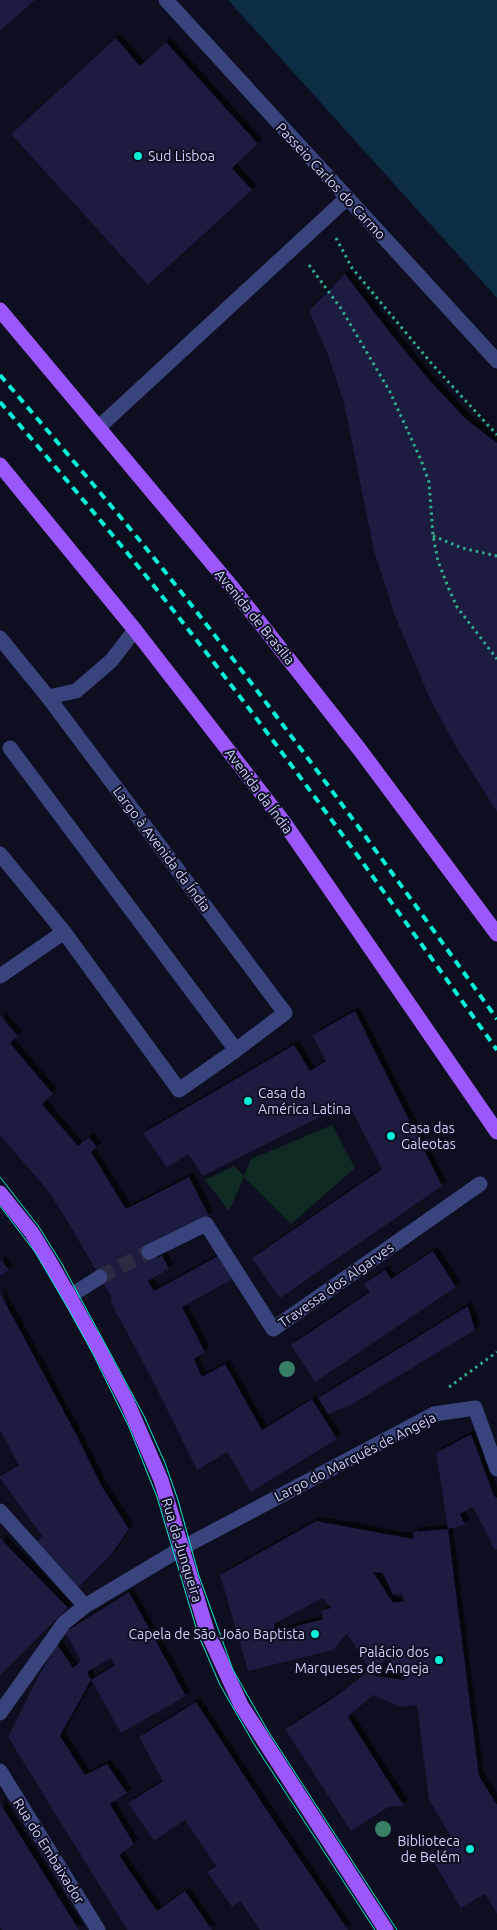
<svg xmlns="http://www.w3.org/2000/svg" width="497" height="1930" font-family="Ubuntu,sans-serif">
<defs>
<filter id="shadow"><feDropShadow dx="4.5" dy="-4.5" stdDeviation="0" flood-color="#0009"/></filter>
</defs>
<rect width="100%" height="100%" fill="#0d0e1f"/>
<path fill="#102923" d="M332,1125L355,1168L291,1224L244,1177L229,1211L205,1180L234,1166L244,1176L251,1159Z"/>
<path fill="#0d2d43" d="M228,0H497V298Z"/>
<path fill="#1a1a3f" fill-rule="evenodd" filter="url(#shadow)" d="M0,0H35L0,31Z
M116,38L140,66L166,42L258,144L232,168L252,190L148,285L11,134Z
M345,274L392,335L430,381L467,420L497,443V812L455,745L430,699L396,619L374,551L344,403L328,355L309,311Z
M355,1011L442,1186L280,1298L252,1258L382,1169L348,1103L203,1176L188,1154L167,1168L143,1133L294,1045L310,1071L326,1061L312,1035Z
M0,1015L18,1036L10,1043L53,1094L42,1104L78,1146L89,1137L97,1147L91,1152L126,1209L189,1177L209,1216L146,1247L153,1251L157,1258L162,1255L169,1269L148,1281L154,1291L218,1256L233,1279L182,1307L205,1352L194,1359L202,1377L225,1364L262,1430L312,1399L337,1439L251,1492L227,1452L197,1470L154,1383L110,1301L113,1300L75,1234L49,1192L0,1135Z
M433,1251L456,1287L315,1382L291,1345L370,1292L364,1284L385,1270L391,1279Z
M0,1259L9,1270L0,1276Z
M0,1293L76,1434L101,1485L129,1529L111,1555L78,1588L35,1544L42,1536L0,1478V1476L19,1465L0,1430Z
M468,1306L475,1330L349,1406L328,1414L318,1398Z
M471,1434L494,1496L497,1498V1549L495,1550L473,1507L460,1514L465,1525L448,1529L436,1453Z
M316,1521L413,1539V1532L448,1529L479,1776L497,1805V1914L485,1894L461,1908L430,1856L454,1842L429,1800L417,1705L400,1707L373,1695L348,1717L404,1806L388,1807L351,1831L285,1729L335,1697L367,1672L376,1676L405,1680L401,1661L394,1666L389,1658L371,1671L347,1634L333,1650L248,1671L220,1575ZM373,1572L383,1573L393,1595L402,1594L404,1601L393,1603ZM323,1598L331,1608L321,1611L323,1619L275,1632L274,1624Z
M0,1538L68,1608L0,1675Z
M129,1592L186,1696L121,1733L91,1680L115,1665L111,1658L87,1672L91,1680L60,1736L85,1775L107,1764L127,1793L110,1804L134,1844L119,1855L157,1911L185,1891L212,1930H127L8,1737L37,1679L57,1644L73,1668L81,1661L65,1632Z
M196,1702L274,1821L348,1930H260L240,1901L232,1907L207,1872L216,1866L185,1820L154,1841L128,1803L163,1781L139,1737Z
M0,1803L79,1930H2L0,1927Z"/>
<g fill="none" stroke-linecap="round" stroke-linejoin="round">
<path stroke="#2a2b40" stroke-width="15" stroke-dasharray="15 8" stroke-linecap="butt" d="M100,1277L149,1252"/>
<path stroke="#31ad8d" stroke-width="3" stroke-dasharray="2.5 4" stroke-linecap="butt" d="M336,238L352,268L432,364L497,435
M309,265L342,310L390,392L421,460L429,482L433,536L438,561L448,587L457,607L497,659
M433,536L462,548L497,556
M449,1387L497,1352"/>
<path stroke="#39447d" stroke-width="15" d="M166,0L497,361
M99,427L347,198
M0,638L48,697L285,1013L236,1050L10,748
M48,697L76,691L111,661L135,630
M0,854L64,932L179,1090L236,1050
M0,976L64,932
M149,1252L206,1224L273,1329L480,1184
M70,1296L100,1277
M0,1511L85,1606
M0,1713L64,1623L85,1606L182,1548L434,1414L475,1408L497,1469
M0,1771L98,1930"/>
<path stroke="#9c57fa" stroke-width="15" d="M0,310L231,586L360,750L497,934
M0,465L135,630L283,821L497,1132
M0,1193L32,1233L51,1264L98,1347L127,1402L161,1480L207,1631L241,1705L386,1930"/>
<path stroke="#07f0d8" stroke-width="1" d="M0,1177L39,1227L62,1264L144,1416L165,1463L178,1500L199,1576L233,1670L268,1731L397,1930
M0,1206L35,1252L69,1310L93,1354L129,1427L157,1497L198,1634L220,1685L254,1744L375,1930"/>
<path stroke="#07f0d8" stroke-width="4" stroke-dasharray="8 6" stroke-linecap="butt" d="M0,375C70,457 141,539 206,624C306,753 402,886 497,1019
M0,402C65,478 130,554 191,633C297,769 397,910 497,1050"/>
</g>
<g fill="#387f66">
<circle cx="287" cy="1369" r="8"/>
<circle cx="383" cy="1829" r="8"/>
</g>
<g fill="#07f0d8" stroke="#0d0e1f" stroke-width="2">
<circle cx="138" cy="156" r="5"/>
<circle cx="248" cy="1101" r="5"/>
<circle cx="391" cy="1136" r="5"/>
<circle cx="315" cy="1634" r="5"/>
<circle cx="439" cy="1660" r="5"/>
<circle cx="470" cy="1849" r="5"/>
</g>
<g text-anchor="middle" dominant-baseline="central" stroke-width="4" stroke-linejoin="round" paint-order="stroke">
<g font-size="14" fill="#ccd1fe" stroke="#0d0e1f" text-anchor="start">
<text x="148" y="156">Sud Lisboa</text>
<text x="258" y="1093">Casa da<tspan x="258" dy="16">América Latina</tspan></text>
<text x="401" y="1128">Casa das<tspan x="401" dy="16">Galeotas</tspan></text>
<text x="305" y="1634" text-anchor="end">Capela de São João Baptista</text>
<text x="429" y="1652" text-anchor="end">Palácio dos<tspan x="429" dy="16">Marqueses de Angeja</tspan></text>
<text x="460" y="1841" text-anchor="end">Biblioteca<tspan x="460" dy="16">de Belém</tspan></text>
</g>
<g font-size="14" fill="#ccd1fe" stroke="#0d0e1f">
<text transform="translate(331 181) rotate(47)">Passeio Carlos do Carmo</text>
<text transform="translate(255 617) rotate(51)">Avenida de Brasília</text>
<text transform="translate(259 791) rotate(53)">Avenida da Índia</text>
<text transform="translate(162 849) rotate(53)">Largo à Avenida da Índia</text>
<text transform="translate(336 1285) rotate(-35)">Travessa dos Algarves</text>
<text transform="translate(355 1457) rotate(-27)">Largo do Marquês de Angeja</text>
<text transform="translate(182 1550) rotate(73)">Rua da Junqueira</text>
<text transform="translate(49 1851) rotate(58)">Rua do Embaixador</text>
</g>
</g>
</svg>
